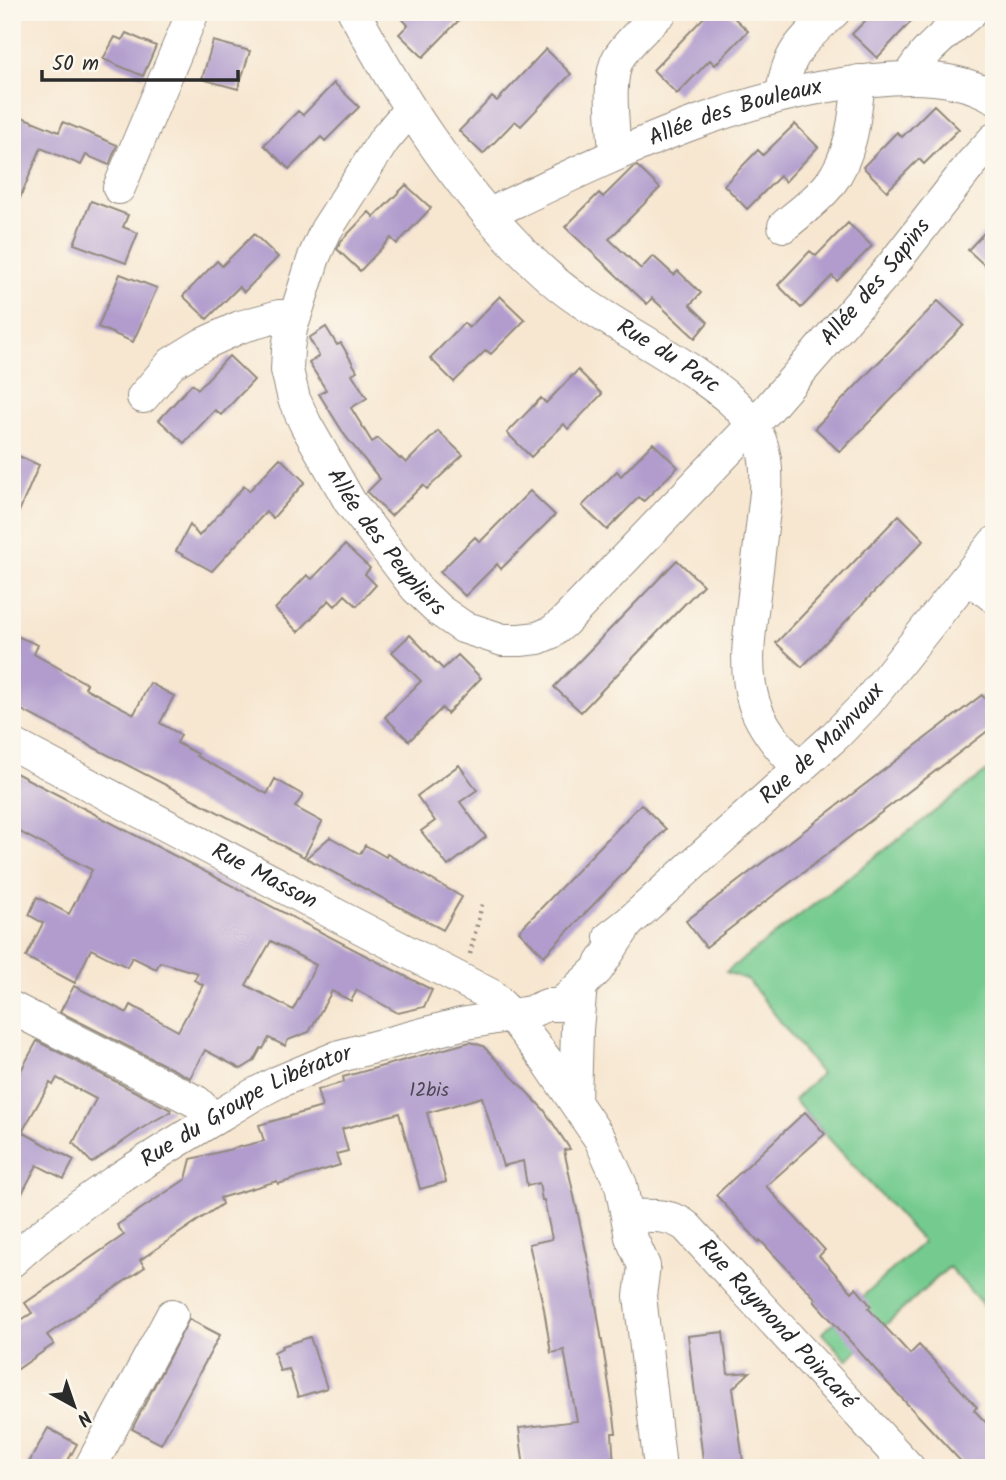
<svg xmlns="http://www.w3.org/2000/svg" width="1006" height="1480" font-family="Kalam,sans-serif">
<rect width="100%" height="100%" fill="#fbf7ec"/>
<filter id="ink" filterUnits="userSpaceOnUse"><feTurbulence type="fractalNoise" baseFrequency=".0143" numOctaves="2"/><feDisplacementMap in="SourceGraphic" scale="14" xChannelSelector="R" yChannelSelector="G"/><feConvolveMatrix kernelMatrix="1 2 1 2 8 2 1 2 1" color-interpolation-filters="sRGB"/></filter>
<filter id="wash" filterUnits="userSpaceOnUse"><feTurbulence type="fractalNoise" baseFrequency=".00686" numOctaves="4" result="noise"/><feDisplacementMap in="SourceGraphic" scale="28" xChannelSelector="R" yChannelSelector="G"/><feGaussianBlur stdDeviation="1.57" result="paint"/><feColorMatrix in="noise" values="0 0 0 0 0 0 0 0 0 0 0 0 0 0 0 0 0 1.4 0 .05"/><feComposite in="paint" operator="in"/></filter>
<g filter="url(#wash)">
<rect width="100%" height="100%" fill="#f7e7d1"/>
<path fill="#75cb8f" stroke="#507b5d" stroke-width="2" d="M994,756V1317L949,1267L847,1360L822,1333L923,1242L794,1100L821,1074L748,980L726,972L991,768Z"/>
<g id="blocks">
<path fill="#b19ccd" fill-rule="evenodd" d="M396,12H467L423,57L399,34L408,25Z
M709,12H728L748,31L715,65L710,60L677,94L653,70Z
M874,12H920L877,58L852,34Z
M126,33L156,46L143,76L103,59L115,37L122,40Z
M213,41L250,51L238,89L202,79Z
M546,49L571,74L521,126L515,121L483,154L459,131L492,97L497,101Z
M334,83L359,107L325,141L321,137L289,169L264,145L298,111L303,115Z
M934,105L959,129L924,164L919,159L887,191L863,167L897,132L902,137Z
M12,113L59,132L63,122L117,145L109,165L86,155L81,165L41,148L12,217Z
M795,124L818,147L785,182L780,176L747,209L724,185L758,150L763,155Z
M637,166L660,188L609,239L641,269L653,256L674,275L678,271L701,293L690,305L708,322L695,338L652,298L647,304L565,227L599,193L603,197L632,168Z
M406,185L431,208L397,244L391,238L360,271L337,249L341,241L369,212L374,217Z
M91,201L128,215L123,227L138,233L126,263L74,244Z
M994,222V274L968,250Z
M848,223L872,246L837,281L832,276L801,308L778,285L810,251L816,256Z
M254,234L278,257L244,292L239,287L207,319L183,296L217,261L222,266Z
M120,274L157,288L133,342L98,327Z
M500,296L525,320L491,354L486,350L454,382L430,358L464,323L469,328Z
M938,301L964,325L840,452L815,428Z
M326,327L337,345L341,343L357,371L352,374L367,398L351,408L372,442L378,438L400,459L401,458L406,463L438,431L463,455L427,489L423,485L391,516L367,492L380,479L346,437L319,394L326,390L309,363L319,356L309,338Z
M229,356L254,380L221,415L215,410L184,443L159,420L192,384L198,389Z
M578,370L602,394L568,429L564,424L531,457L507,433L541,398L546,403Z
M653,443L678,467L644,501L639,497L607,530L582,506L617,471L621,476Z
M12,453L39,465L12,528Z
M280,458L305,482L273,518L266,512L212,571L176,551L190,525L199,536L244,486L249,491Z
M530,491L555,515L501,569L497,564L465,596L440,572L475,537L480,542Z
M899,515L924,540L802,667L776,643Z
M345,545L370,568L365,574L376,585L357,606L345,595L335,606L329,600L298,632L275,609L307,575L312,579Z
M677,560L703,585L581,712L554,687Z
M12,634L38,645L34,654L87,684L85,688L134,714L150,683L174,696L160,723L181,735L177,743L198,754L196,756L267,794L275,779L303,795L295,807L322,822L304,857L12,705Z
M410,635L443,669L458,655L481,678L447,714L442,708L409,741L385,717L421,681L392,652Z
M982,695L994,710V726L706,947L686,921Z
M459,765L477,790L460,802L486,837L448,866L421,831L435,821L417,796Z
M12,771L432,990L424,1007L398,1013L357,990L351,1001L332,991L309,1032L288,1040L285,1046L269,1038L263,1049L261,1048L254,1061L241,1069L205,1050L190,1078L60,1012L74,986L127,1013L131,1005L178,1031L203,985L194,980L198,973L160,962L156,969L132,957L127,967L91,949L75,983L26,957L43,923L29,915L37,897L69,914L92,870L12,828ZM271,941L316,965L293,1010L246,985Z
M641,804L666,829L544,956L519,931Z
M330,837L360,854L365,845L386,857L387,854L462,897L443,930L306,858Z
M37,1041L171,1110L170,1112L147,1125L92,1163L73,1143L96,1099L57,1078L53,1085L50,1083L22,1132L74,1160L64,1179L37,1165L12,1212V1087Z
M470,1042L483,1046L544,1110L570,1149L564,1150L591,1274L613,1409L616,1433H612L614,1468H524L519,1428L577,1421L564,1350L551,1353L544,1309L529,1244L552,1239L544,1200H542L539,1183L527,1186L523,1161L503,1166L482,1097L427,1113L446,1182L420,1189L399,1113L342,1129L348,1151L336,1154L340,1165L278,1184L277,1181L220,1198L222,1204L140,1260L145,1267L47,1335L54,1344L12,1373V1326L32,1313L25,1303L124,1235L117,1225L186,1179L191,1159L264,1141L259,1125L322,1107L317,1090L344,1082L343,1077Z
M805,1112L825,1134L766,1186L825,1250L819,1256L852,1292L856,1288L871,1306L868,1308L910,1354L919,1345L977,1407L974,1410L994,1431V1468H967L883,1378L814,1301L816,1299L760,1240L759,1242L716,1195Z
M189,1319L220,1335L161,1444L132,1429Z
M723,1332L728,1374L750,1372L733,1388L744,1468H704L688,1336Z
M310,1337L327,1388L298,1397L289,1369L280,1371L274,1352L282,1348V1346Z
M48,1428L77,1444L64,1468H26Z"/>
</g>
</g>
<g filter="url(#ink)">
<use href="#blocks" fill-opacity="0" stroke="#91897e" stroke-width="2"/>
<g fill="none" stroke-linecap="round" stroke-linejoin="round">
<g stroke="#91897e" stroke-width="34">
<g id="minor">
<path id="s1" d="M354,12C399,96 451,178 518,247C537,267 558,287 582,302C619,327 658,348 695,373C716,388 739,403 753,426C766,446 767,469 766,493C762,527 758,561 754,595C750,630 743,668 754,703C762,728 781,750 800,769"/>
<path d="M908,78C924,49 946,34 971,12"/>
<path d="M782,95C787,52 803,40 834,12"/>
<path id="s2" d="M410,109L384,140L326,230L314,257L291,329L288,349L287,370L294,399L306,425L350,502L416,588L440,611L463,627L503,640H520L538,638L552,632L564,622L768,409L891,267L971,164L994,139"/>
<path d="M615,154C614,129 606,78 619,57C630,40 647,26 661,12"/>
<path d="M119,188L193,12"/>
<path id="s3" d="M489,216L506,206C623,150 743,92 874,80C913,76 959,76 994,97"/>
<path d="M784,226C799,213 816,201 829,185C852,156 855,116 859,81"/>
<path d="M143,397L172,363L203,344L240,327L279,316L295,317"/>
<path d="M968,577L994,597"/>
<path id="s4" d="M12,744L346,920L491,995L511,1015L547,1061L600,1139L621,1185L631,1237L644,1266L640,1296L660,1468"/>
<path id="s5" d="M610,937L627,924L835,736L867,703L994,543"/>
<path d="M12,1008L197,1102L214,1119"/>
<path d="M575,1101L577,1029L581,985"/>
<path id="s6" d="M628,1216C649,1216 670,1213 687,1227L909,1468"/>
<path id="s7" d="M12,1261C84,1195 170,1146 253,1095L278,1082L340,1056L461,1024L530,1012L547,1005H560L597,970L627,924"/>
<path d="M90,1468L172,1315"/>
</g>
</g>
<path stroke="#91897e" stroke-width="4.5" stroke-dasharray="2 5" stroke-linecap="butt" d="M470,954L482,904"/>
<use href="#minor" stroke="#fff" stroke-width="32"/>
</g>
</g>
<g text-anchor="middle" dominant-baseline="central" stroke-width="5" stroke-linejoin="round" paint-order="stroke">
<g font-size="19" fill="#4c4754">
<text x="429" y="1091">12bis</text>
</g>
<g font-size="23" fill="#2b2b2b" stroke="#fbf7ec">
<text stroke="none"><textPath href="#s3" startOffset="268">Allée des Bouleaux</textPath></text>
<text stroke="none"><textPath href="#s2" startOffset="1180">Allée des Sapins</textPath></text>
<text stroke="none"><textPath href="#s1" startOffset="474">Rue du Parc</textPath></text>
<text stroke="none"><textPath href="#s2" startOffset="495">Allée des Peupliers</textPath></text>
<text stroke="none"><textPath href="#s5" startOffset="287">Rue de Mainvaux</textPath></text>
<text stroke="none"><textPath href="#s4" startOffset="285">Rue Masson</textPath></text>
<text stroke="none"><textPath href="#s7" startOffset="282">Rue du Groupe Libérator</textPath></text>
<text stroke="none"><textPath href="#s6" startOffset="194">Rue Raymond Poincaré</textPath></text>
</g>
</g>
<rect width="1006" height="1480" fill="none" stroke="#fbf7ec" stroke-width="42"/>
<g transform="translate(74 1406) rotate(140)" stroke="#fbf7ec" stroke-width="5" paint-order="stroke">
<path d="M0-5L12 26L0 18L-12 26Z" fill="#2b2b2b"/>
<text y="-10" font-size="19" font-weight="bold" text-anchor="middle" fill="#2b2b2b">N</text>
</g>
<path d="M42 70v10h196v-10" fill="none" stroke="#2b2b2b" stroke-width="3.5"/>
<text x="52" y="70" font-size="21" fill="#2b2b2b" stroke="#fbf7ec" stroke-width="5" paint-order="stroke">50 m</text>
</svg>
